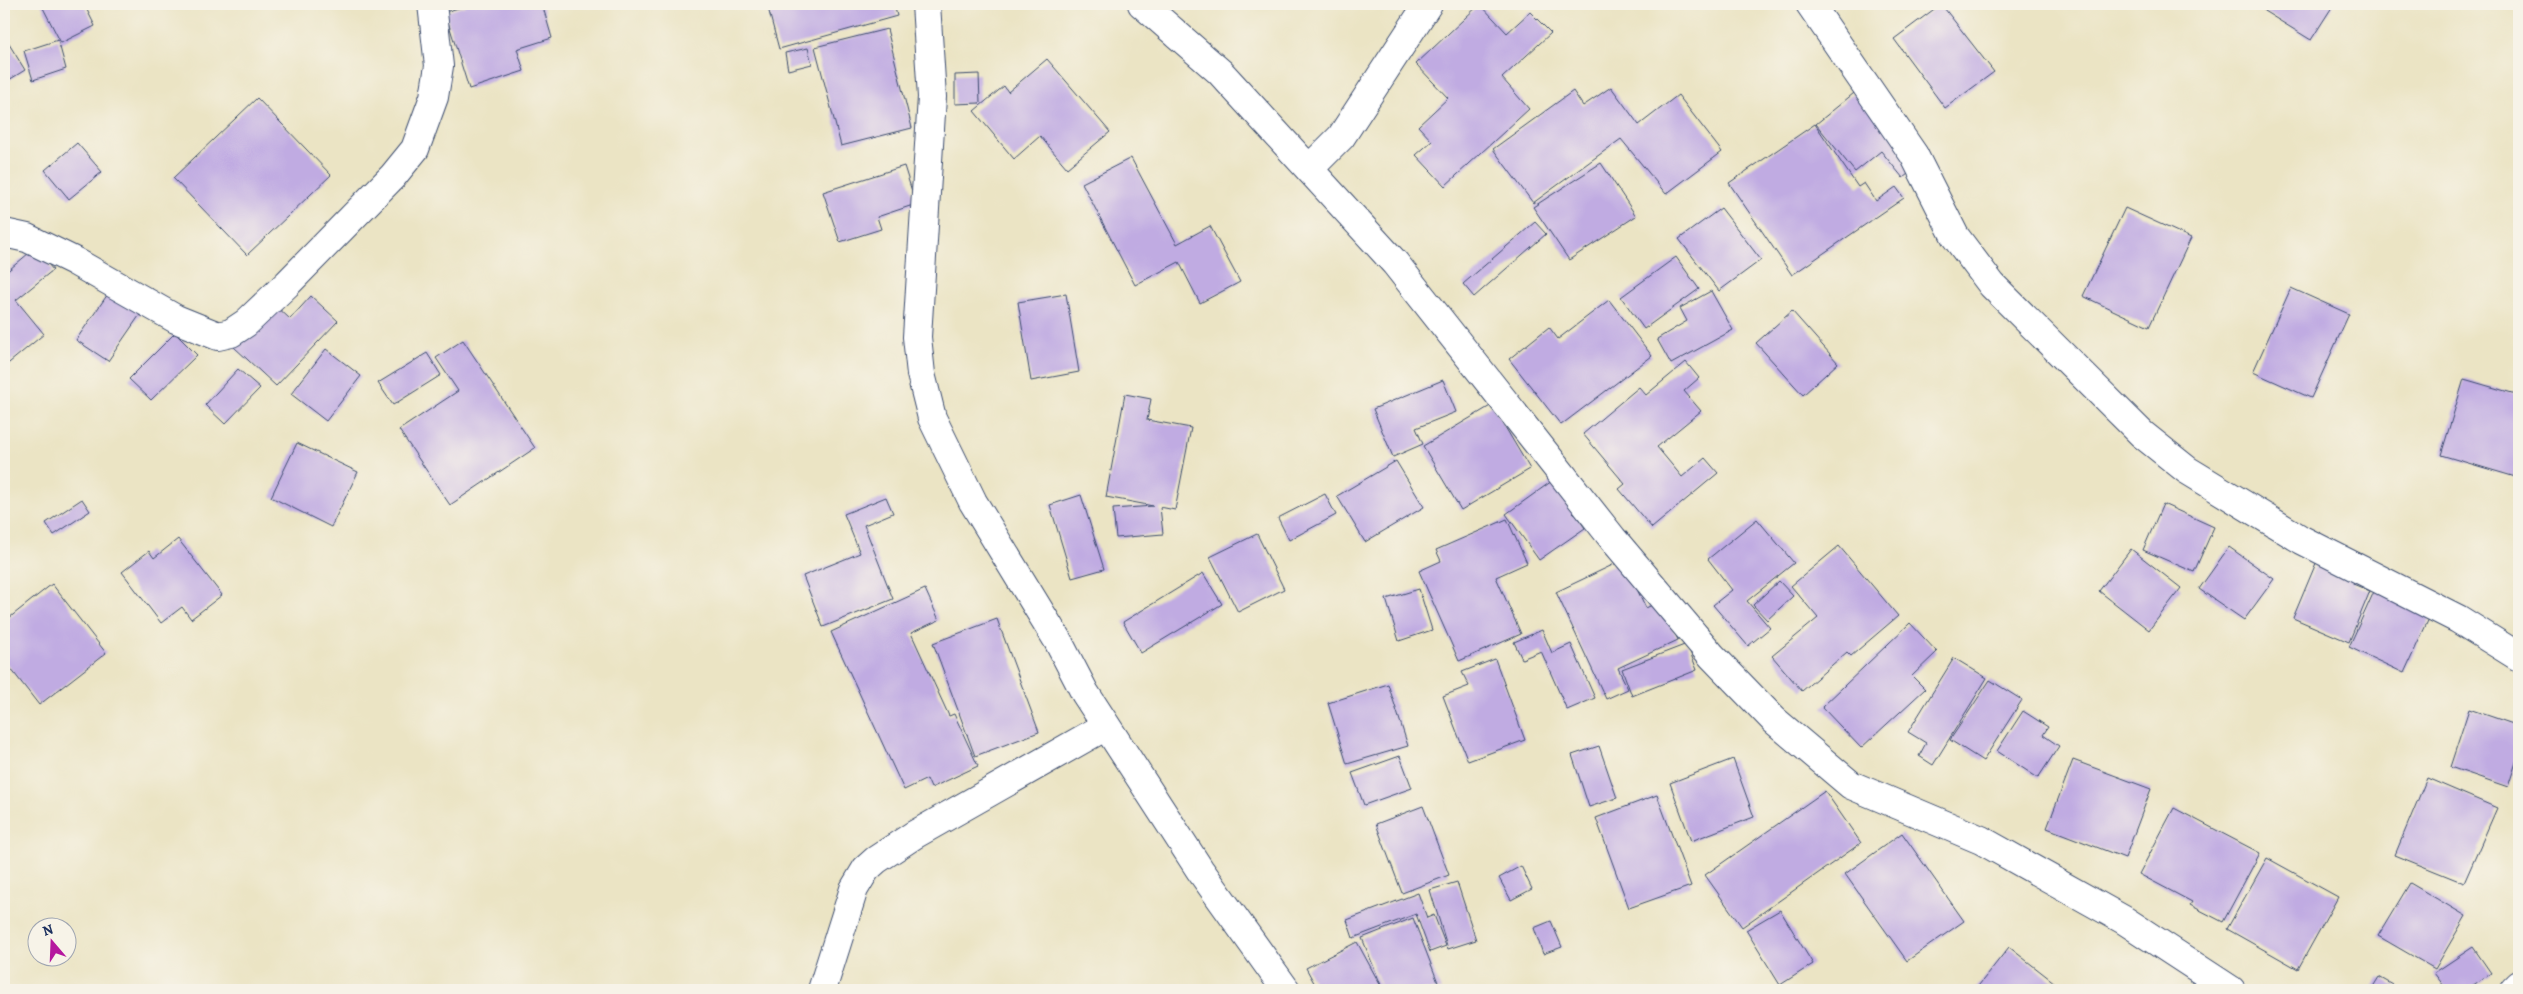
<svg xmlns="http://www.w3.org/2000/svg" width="2523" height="994" font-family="Alegreya,serif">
<rect width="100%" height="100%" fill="#f7f3e8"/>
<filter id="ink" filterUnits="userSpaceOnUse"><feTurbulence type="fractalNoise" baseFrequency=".02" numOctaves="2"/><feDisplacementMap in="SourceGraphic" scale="10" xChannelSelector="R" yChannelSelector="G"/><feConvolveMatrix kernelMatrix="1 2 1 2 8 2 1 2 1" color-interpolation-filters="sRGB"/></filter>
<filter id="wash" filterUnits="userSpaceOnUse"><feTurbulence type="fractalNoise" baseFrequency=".0096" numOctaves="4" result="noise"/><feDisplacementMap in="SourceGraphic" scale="20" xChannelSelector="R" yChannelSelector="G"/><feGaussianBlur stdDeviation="1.12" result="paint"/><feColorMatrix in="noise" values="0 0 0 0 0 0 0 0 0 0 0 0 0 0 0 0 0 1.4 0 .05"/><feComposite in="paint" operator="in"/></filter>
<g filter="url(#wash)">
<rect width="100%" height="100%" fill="#ebe4c4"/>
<g id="blocks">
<path fill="#c0abe2" d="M41,4H84L95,26L61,43Z
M464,4H542L552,38L517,49L524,71L469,89L445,12L465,6Z
M767,4H894L897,16L779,49Z
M1480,4L1507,33L1530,12L1551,33L1502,78L1529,109L1445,186L1416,155L1432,141L1418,126L1448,98L1416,64Z
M1941,4L1994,72L1945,108L1894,39Z
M2269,4H2334L2311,40L2264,11Z
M887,29L912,128L841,146L815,47Z
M4,36L25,70L4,83Z
M58,40L66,69L33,80L24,51Z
M808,48L812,64L788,70L785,53Z
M1047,59L1110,132L1067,168L1040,136L1014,159L974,111L1004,86L1008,92Z
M979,74L980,103L955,104V75Z
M1611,87L1639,125L1678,95L1722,152L1666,194L1621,139L1533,203L1493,149L1573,91L1583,106Z
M1859,89L1920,164L1903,178L1881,151L1855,172L1816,124Z
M257,98L331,175L247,255L173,178Z
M1815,124L1858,187L1864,183L1876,201L1896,187L1904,198L1792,275L1729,183Z
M77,143L102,172L69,199L45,170Z
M1131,158L1177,244L1210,226L1240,282L1200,303L1179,262L1135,285L1082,183Z
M1601,163L1636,216L1569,260L1533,207Z
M904,166L916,204L877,217L881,229L840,242L823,192Z
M1721,208L1761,260L1719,291L1679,239Z
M2125,208L2191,238L2149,327L2083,296Z
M1535,222L1546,234L1474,297L1463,284Z
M35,248L53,270L16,300L44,334L4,367V274Z
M1676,257L1699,289L1644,329L1621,297Z
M117,281L148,303L108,361L76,340Z
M2291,288L2349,314L2311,398L2253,372Z
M1711,291L1733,330L1671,364L1657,339L1687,321L1680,308Z
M1066,294L1079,372L1031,381L1018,302Z
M311,296L338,321L276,386L234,347L274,304L290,319Z
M1609,300L1652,356L1561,425L1509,359L1549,327L1558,339Z
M1792,311L1838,363L1803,395L1756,343Z
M175,333L197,355L151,400L129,379Z
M463,340L535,448L450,505L399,430L458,391L436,358Z
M326,349L361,376L326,421L291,394Z
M427,353L441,375L393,405L378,383Z
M1686,362L1699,378L1684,391L1701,411L1657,447L1682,477L1705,458L1718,473L1652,528L1619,489L1625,484L1583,434L1639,387L1646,395Z
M238,369L260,388L225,424L205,405Z
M2464,379L2519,395V478L2441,455Z
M1443,380L1456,412L1416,428L1423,444L1393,457L1373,409Z
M1125,394L1151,399L1147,420L1191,428L1175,510L1160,507L1163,534L1116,538L1113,509L1153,506L1106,497Z
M1492,405L1530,469L1461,510L1423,446Z
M297,443L358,472L331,527L271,497Z
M1396,461L1424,507L1365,542L1337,496Z
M1552,481L1585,528L1539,560L1506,514Z
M1325,494L1336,515L1289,540L1278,518Z
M1081,495L1104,569L1072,578L1050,505Z
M886,497L893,513L864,525L893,599L823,627L803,576L860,553L844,514Z
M82,499L90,511L54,535L46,523Z
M2163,504L2214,527L2194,572L2143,550Z
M1507,519L1527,563L1496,577L1521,634L1459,661L1419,571L1441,561L1436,550Z
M1757,519L1794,563L1747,601L1770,628L1748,646L1713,605L1732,590L1708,559Z
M1257,534L1284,589L1238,612L1210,557Z
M178,539L222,595L191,619L182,607L161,623L122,572L149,551L154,558Z
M2324,544L2363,562L2353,584L2370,591L2349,642L2293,618Z
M1839,546L1898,616L1851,656L1847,652L1802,691L1772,656L1818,618L1791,586Z
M2229,547L2274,579L2244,620L2199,589Z
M2131,549L2181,588L2149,630L2099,591Z
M1623,560L1646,608L1660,601L1678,640L1618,668L1628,689L1606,699L1556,592Z
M1203,573L1222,604L1141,653L1123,622Z
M2381,576L2437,601L2404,673L2349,647Z
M1779,581L1793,596L1767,620L1753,605Z
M52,584L106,653L39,705L4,660V622Z
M925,589L939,620L911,633L949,716L954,714L978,766L931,788L927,779L904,790L831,632Z
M1419,589L1432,630L1399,641L1386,599Z
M997,619L1039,732L975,756L933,643Z
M1910,623L1937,652L1912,676L1925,689L1861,748L1822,707Z
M1542,630L1552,653L1571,644L1595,698L1567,710L1541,651L1522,659L1514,642Z
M1687,644L1697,670L1632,696L1622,669Z
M1954,658L1987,678L1933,765L1919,756L1926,743L1908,732Z
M1495,659L1525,740L1468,761L1443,696L1469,686L1462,672Z
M1990,680L2022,700L1983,761L1950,740Z
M1388,684L1408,746L1347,764L1328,703Z
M2469,709L2519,726V753L2508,787L2450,767Z
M2023,711L2048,727L2043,735L2059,746L2038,778L1997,751Z
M1599,746L1617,798L1589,807L1572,755Z
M1400,756L1412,788L1364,805L1352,773Z
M1733,759L1754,817L1691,841L1670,783Z
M2073,760L2151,789L2125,858L2047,828Z
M2427,778L2497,808L2464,883L2395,855Z
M1825,791L1861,843L1742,927L1705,875Z
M1657,795L1691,886L1629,908L1596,818Z
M1423,806L1449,875L1402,893L1376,824Z
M2174,808L2260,853L2223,922L2190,905L2192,902L2139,874Z
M1902,833L1964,921L1907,961L1845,874Z
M2267,858L2338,897L2298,969L2227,929Z
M1521,866L1532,889L1511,900L1499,878Z
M1457,882L1476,940L1448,949L1430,890Z
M2410,883L2466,916L2435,969L2378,936Z
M1418,893L1427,918L1434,915L1446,946L1430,952L1416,914L1353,938L1347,920Z
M1780,910L1813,964L1780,985L1746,930Z
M1413,918L1441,990H1383L1362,938Z
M1551,921L1562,947L1543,954L1534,928Z
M1357,942L1383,990H1318L1306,968Z
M2009,947L2064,990H1975Z
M2473,947L2491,973L2466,990H2447L2434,973Z
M2379,977L2402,990H2371Z"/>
</g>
</g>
<g filter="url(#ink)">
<use href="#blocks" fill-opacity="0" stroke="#3a4a6d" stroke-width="1"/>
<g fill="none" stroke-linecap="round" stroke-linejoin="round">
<g stroke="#3a4a6d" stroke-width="30">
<path id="minor" d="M926,4L932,97L917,337L921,374L932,418L973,502L1058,641L1085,693L1200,870L1286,990
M1142,4L1220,72L1395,263L1613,539L1712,656L1774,720L1851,785L1981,840L2124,920L2231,990
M1810,4L1914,155L1955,236L1992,285L2142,434L2187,470L2302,540L2458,619L2519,657
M1309,169L1341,137L1428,4
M4,233L27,238L74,261L176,319L218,336L231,333L246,323L287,284L393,176L415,149L434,97L439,66L432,4
M822,990L854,889L866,869L876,860L914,835L1106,726
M2514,990L2519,985"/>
</g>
<use href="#minor" stroke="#fff" stroke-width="28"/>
</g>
</g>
<rect width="2523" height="994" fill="none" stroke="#f7f3e8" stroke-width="20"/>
<g transform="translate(52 942) rotate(341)"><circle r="24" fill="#f7f3e8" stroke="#9fa5b1"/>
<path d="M0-4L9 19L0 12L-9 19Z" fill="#b5179e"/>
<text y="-8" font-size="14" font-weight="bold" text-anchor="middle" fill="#1b2f5e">N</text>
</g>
</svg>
